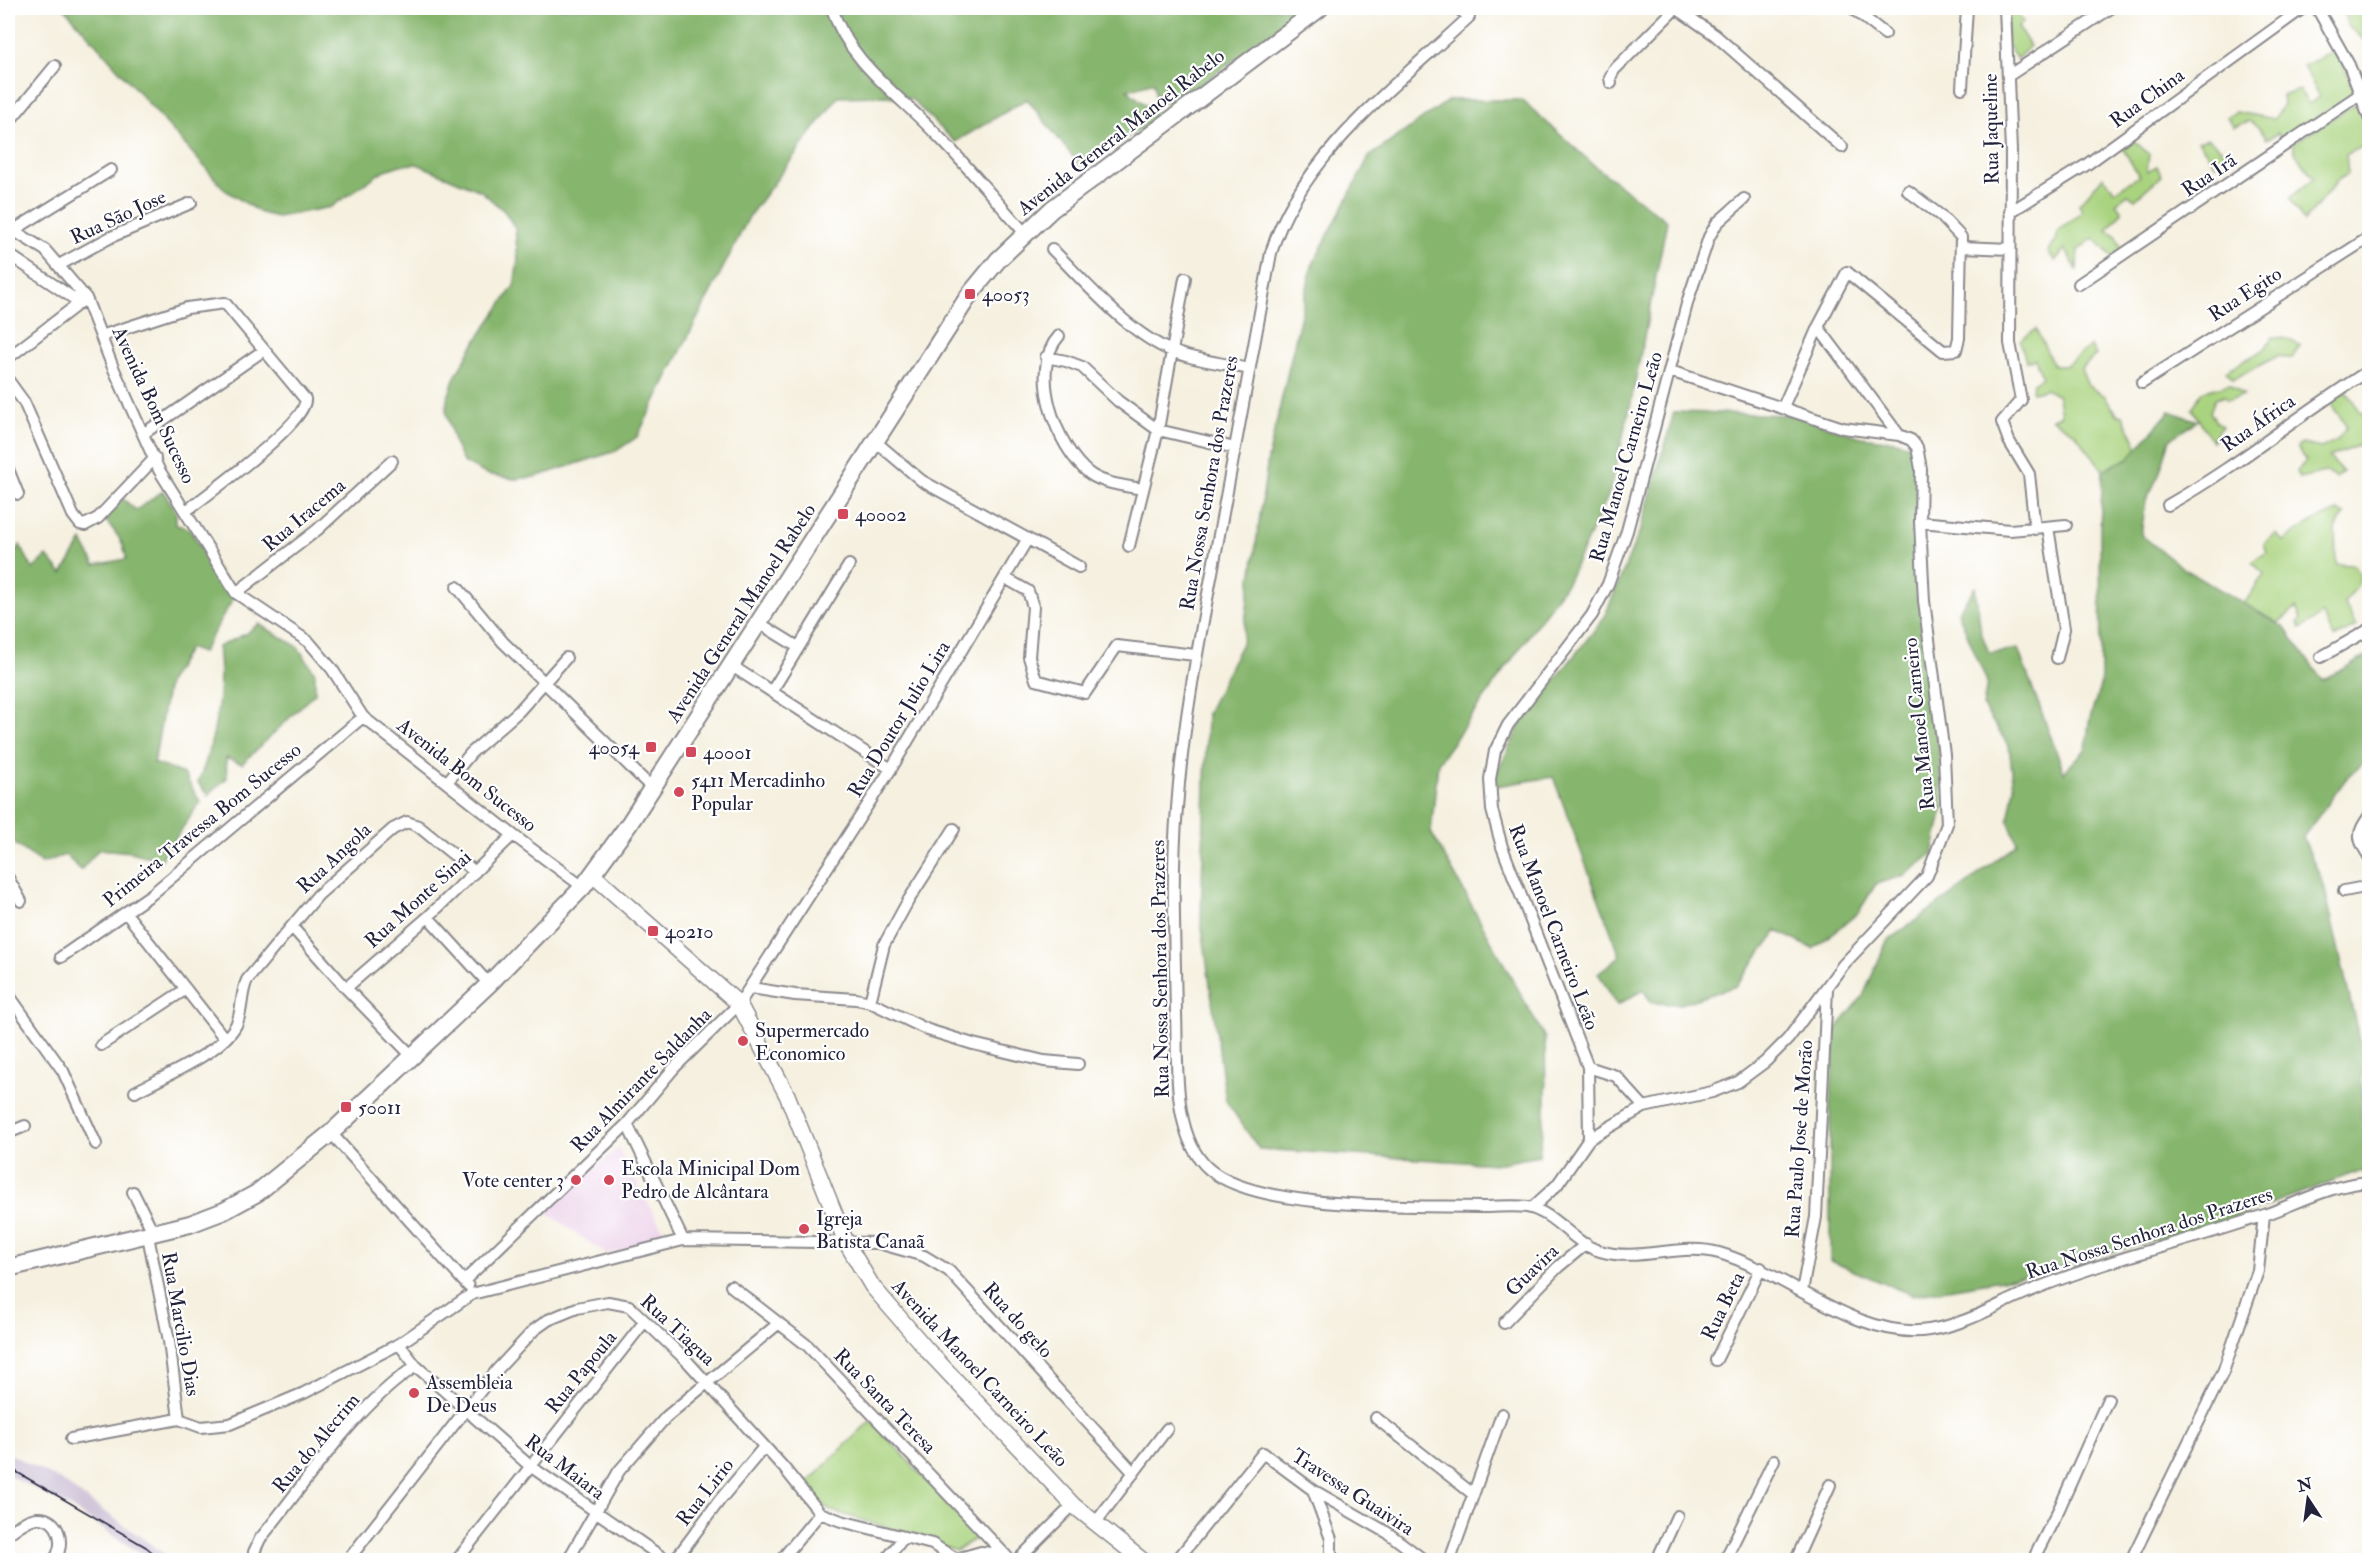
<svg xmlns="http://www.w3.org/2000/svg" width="2377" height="1568" font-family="'IM FELL Double Pica',serif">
<rect width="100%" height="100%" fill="#fff"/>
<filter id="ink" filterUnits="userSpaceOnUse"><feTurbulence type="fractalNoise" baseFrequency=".0167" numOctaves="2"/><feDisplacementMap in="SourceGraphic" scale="12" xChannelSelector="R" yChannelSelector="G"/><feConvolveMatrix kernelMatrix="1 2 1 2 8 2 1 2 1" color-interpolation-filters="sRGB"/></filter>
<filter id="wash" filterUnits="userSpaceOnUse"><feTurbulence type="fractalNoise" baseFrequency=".008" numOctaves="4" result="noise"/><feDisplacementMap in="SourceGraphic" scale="24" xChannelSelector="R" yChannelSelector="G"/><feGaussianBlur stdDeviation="1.35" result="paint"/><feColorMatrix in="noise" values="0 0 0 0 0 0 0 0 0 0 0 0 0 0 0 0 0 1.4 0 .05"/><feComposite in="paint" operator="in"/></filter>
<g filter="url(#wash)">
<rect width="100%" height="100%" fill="#f5f0df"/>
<path fill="#ecd1ea" d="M618,1148L667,1238L606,1254L546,1212Z"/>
<path fill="#cbbfd5" d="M8,1453L60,1480L173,1560H151L63,1503L8,1475Z"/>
<path fill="#a9d37e" stroke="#667a5c" stroke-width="1.5" d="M2006,8H2015L2023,22L2018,27L2030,46L2017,59L2007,45Z
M2354,8H2369V48L2366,41L2347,26L2346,13Z
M2337,50L2355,92L2283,141L2278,133L2267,139L2258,127L2249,121L2234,127L2227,117L2236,112L2274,119L2283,105L2282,96L2299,90L2309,104L2320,97L2303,66Z
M2357,103L2369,129V144L2346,154L2348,174L2338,180L2304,222L2290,198L2314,178L2295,153L2293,143Z
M2208,138L2228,154L2215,164L2198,141Z
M2133,140L2149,154L2147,171L2157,166L2161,176L2135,199L2128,194L2116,203L2122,212L2107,230L2116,235L2122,250L2115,260L2094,238L2078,250L2077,270L2065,249L2055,261L2048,252L2056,241L2058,231L2082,212L2079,204L2103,177L2116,191L2139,176L2123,149Z
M2036,329L2054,366H2065L2090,346L2096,355L2081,369L2088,386L2104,395L2118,415L2123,416L2138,448L2129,458L2103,470L2075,433L2052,419L2061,415L2058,396L2046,389L2032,392L2033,383L2042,377L2035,359L2026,361L2020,340Z
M2272,337L2287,339L2300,345L2292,359L2278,356L2233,379L2226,371L2265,349Z
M2229,384L2244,395L2227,400L2224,396L2215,399L2210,412L2216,422L2222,426L2212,441L2192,409L2202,392Z
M2346,391L2362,414L2369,409V456L2362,444L2329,457L2343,472L2336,478L2325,472L2299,478L2297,471L2306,461L2297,447L2302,444L2321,448L2337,440L2347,426L2332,406L2333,398Z
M2337,511L2345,514L2335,529L2336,564L2354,565L2361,575L2357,587L2344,602L2356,626L2334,638L2322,614L2301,629L2298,623L2301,619L2296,608L2278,623L2244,604L2264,574L2252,562L2267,552L2264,544L2275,534L2284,541L2309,523Z
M871,1420L978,1537L956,1551L921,1538L829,1510L804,1486Z"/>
<path fill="#86b56d" stroke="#546c54" stroke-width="1.5" d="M64,8H1304L1173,106L1156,100L1154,82L1127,90L1161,117L1080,166L1027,99L955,142L911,99L886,96L838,97L750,215L637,437L616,451L535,477L514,479L486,474L463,462L455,445L446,411L447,400L455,377L472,347L514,286L518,260L515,228L505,212L481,191L417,164L400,165L383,171L331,207L277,217L261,213L225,190Z
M1449,100H1522L1596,167L1667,221L1631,403L1609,494L1568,581L1438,763L1431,832L1545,1038L1546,1102L1539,1156L1496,1164L1259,1149L1226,1101L1201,920L1207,713L1242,643L1268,459L1312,266L1369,157Z
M2170,411L2197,421L2170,439L2159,475L2146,500L2141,535L2183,568L2284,627L2322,680L2369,655V758L2346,779L2303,837L2324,886L2363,1056L2361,1118L2369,1119V1172L2351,1174L2234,1218L2032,1275L1912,1295L1830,1261V1104L1836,1029L1863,996L1887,941L1969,882L2017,843L2008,820L2014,788L2009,746L1983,707L1987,682L1958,612L1975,587L1981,632L1989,653L2018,649L2064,772L2086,749L2089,722L2101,683L2100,527L2103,470L2129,458Z
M1674,412L1795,415L1861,437L1895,441L1917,447L1915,568L1939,751L1943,808L1933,854L1905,875L1876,884L1858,913L1813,949L1777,931L1736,986L1681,1004L1652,1003L1643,990L1617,1005L1598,973L1620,956L1553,777L1490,787L1521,723L1604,618L1641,528Z
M163,491L176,512V525L188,528L235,595L202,653L189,648L168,683L154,763L184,774L200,802L161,860L131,852L99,849L81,870L65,855L42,863L8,839V561L20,545L33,569L47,556L62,574L82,541L95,565L126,559C125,541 112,528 101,515L122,498L136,510Z
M259,624L298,647L315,673V693L242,764L226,758L227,778L208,795L198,783C215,741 224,692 218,647L245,634Z"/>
</g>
<g filter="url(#ink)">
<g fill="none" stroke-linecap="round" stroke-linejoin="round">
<g stroke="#8c898d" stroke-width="14">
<path id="minor" d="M832,8C847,60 900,96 936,134C967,165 995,200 1025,233
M1458,8L1469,17C1399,83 1299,157 1271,253C1252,353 1234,452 1216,551C1200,637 1183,721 1177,808C1171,876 1175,946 1176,1014C1178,1059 1171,1136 1209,1169C1259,1212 1417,1205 1484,1207C1498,1207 1513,1205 1527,1207C1555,1212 1573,1244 1600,1251C1639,1263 1680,1242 1719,1253C1785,1272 1859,1341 1929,1330C1971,1323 1993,1306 2030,1291C2107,1259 2188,1242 2267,1214C2300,1202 2333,1184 2370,1182
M1676,8L1715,35L1842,147
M1852,8L1885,34
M2005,8L2011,151L2010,343L2021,400L2002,422L2009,441L2029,474L2035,529
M2317,8L2349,65L2370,120
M2008,76L2111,8
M1611,83L1610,78L1614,70L1676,8
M1962,88L1967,8
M8,123L55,66
M2010,212L2086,165L2303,8
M8,227L45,250L86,298L112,365L159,470L236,593L309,642L332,669L363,717L513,835L583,887
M14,230L111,170
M1962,247L2010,249
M1052,249C1086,283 1128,333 1172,351C1195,361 1224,363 1249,369
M8,254L79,302
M59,265L111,237L191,203
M2079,284L2359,95
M1818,327L1899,435
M101,336L187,308L225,303L305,399C309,421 207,495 186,511
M1059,336C1028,370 1056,448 1090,474C1104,484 1126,486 1143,489
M1046,357L1066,361L1082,367L1118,401L1158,430L1235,448
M8,358L86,298
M8,380L24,402L73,515L80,524L85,525L98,518L155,458
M2142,383L2370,237
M1783,407L1818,327L1847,272L1943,351L1956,350L1959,338L1961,237L1941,216L1908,191
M143,434L264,350
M876,442L922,481L1079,567
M8,469L18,494
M2168,505C2238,466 2301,413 2370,370
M1920,522L2010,530L2066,525
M2048,527L2064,629L2057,658
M1129,546L1158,430L1185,278
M1005,578L1028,591L1033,607L1029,657L1036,680L1085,693L1117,646L1195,655
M457,587L503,642L653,789
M236,593L317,530L392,461
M759,623L798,647
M2321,657L2370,629
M732,666L891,769
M772,691L849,565
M448,781L471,753L519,711L566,658
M2370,815C2356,835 2357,837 2370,858
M8,878L21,901
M2344,891L2370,886
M126,913L225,1039
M428,917L489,984
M292,927L346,988L412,1056
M61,957L152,894L363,717
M346,988L428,917L513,835
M751,988L795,995L856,999L870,1002L928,1030L973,1044L1044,1061L1078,1064
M8,994L63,1071L96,1144
M870,1002L884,945L908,901L954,829
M101,1045L186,989
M1588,1067L1616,1076L1644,1107
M135,1092C163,1077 222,1052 236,1025C243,1011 240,995 247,980L318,895L393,829L407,822L418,826L475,872
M627,1124L683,1240
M8,1133L25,1126
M331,1133L468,1286
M1589,1139L1644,1107L1712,1092L1738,1082L1765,1062L1788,1039L1843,965L1927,876L1947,824L1944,755L1924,601L1920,522L1921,469L1917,447L1911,440L1899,435L1843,428L1670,371
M133,1192L154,1234
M1532,1208L1557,1185L1589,1139L1588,1067L1502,847L1492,810L1490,779L1495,751L1508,725L1592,615L1608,584L1627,531L1688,300L1709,237L1717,223L1744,199
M148,1236L169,1341L179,1419
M465,1280L627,1124L674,1068L739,1004L891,769L1027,540
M731,1286L808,1346L1010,1560
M1802,1291L1816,1217L1827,989
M1504,1323L1558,1267L1586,1244
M399,1344L416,1366L530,1466L666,1560
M1716,1360L1761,1268
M1376,1418L1473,1494
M179,1419L201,1427L230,1424L304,1393L399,1344L472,1294L683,1240L878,1243L924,1256L949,1271L1134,1473
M71,1439L179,1419
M1313,1490L1331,1539V1560
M1096,1522L1167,1429
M8,1534C16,1528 26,1519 37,1518C60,1516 66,1546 54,1560
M956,1559L981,1552L1002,1554
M258,1560L254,1552L260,1539C306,1483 355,1406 416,1366
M348,1560L496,1371L534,1330L548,1320L577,1308L608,1302L629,1306L688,1362L784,1468L820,1513L841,1521L932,1544L958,1560
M457,1560L645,1321
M568,1560L619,1471L666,1417L779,1323
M675,1560L719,1501L764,1447
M781,1560L820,1513
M886,1560L904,1537
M1018,1560L1073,1505
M1177,1560L1263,1453L1313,1490L1388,1533L1424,1560
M1450,1560L1502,1414
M1657,1560L1677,1516
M1725,1560L1774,1460
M1796,1560L1830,1485
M2035,1560L2036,1554L2059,1509L2108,1399
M2131,1560L2223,1372L2258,1271L2264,1215"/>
</g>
<g stroke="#8c898d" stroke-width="18">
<path id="secondary" d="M593,875L739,1004L787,1095L846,1242L872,1286L927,1350L1073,1505L1142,1560"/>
</g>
<g stroke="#8c898d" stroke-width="20">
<path id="primary" d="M8,1268L190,1224L224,1211L257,1193L331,1133L489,984L583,887L629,824L970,294L998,260L1052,209L1320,8"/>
</g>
<use href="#minor" stroke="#fff" stroke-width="10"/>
<use href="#secondary" stroke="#fff" stroke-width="15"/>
<use href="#primary" stroke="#fff" stroke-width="16"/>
<path stroke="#22223b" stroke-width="1.5" d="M8,1467L146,1547L162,1560"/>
</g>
</g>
<g fill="#d1495b" stroke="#fff" stroke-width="2">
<rect x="964" y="288" width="12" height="12" rx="3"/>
<rect x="837" y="508" width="12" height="12" rx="3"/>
<rect x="645" y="741" width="12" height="12" rx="3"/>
<rect x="685" y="746" width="12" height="12" rx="3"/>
<circle cx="679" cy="792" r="6"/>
<rect x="647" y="925" width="12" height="12" rx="3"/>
<circle cx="743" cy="1041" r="6"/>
<rect x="340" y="1101" width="12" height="12" rx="3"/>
<circle cx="576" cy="1180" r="6"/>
<circle cx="609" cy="1180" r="6"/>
<circle cx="804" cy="1229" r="6"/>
<circle cx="414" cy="1393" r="6"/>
</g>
<g text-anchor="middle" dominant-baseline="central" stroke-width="4.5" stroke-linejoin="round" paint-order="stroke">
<g font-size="20" fill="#22223b" stroke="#fff">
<text transform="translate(2147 98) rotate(-36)">Rua China</text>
<text transform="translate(1991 129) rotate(-91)">Rua Jaqueline</text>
<text transform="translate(1121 132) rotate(-38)">Avenida General Manoel Rabelo</text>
<text transform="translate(2209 175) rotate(-34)">Rua Irã</text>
<text transform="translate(118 217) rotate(-25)">Rua São Jose</text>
<text transform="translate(2245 294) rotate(-33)">Rua Egito</text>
<text transform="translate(154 405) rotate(65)">Avenida Bom Sucesso</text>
<text transform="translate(2258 423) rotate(-35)">Rua África</text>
<text transform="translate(1626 457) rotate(-74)">Rua Manoel Carneiro Leão</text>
<text transform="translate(1209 483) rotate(-80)">Rua Nossa Senhora dos Prazeres</text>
<text transform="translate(304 515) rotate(-40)">Rua Iracema</text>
<text transform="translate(741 613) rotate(-57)">Avenida General Manoel Rabelo</text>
<text transform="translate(899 719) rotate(-59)">Rua Doutor Julio Lira</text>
<text transform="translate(1919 724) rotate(-96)">Rua Manoel Carneiro</text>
<text transform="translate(467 775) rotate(38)">Avenida Bom Sucesso</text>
<text transform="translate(202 825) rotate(-39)">Primeira Travessa Bom Sucesso</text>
<text transform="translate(334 858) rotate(-43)">Rua Angola</text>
<text transform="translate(418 899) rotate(-42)">Rua Monte Sinai</text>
<text transform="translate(1554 927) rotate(69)">Rua Manoel Carneiro Leão</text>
<text transform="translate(1160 969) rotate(-91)">Rua Nossa Senhora dos Prazeres</text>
<text transform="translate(641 1080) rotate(-46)">Rua Almirante Saldanha</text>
<text transform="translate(1799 1139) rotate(-86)">Rua Paulo Jose de Morão</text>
<text transform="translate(2149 1233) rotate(-18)">Rua Nossa Senhora dos Prazeres</text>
<text transform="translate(1532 1270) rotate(-44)">Guavira</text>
<text transform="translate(1723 1306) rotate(-64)">Rua Beta</text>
<text transform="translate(1018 1320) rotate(48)">Rua do gelo</text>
<text transform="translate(181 1324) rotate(80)">Rua Marcilio Dias</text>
<text transform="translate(678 1330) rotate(43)">Rua Tiagua</text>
<text transform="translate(581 1372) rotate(-51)">Rua Papoula</text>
<text transform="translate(980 1373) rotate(47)">Avenida Manoel Carneiro Leão</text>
<text transform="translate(885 1401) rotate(46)">Rua Santa Teresa</text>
<text transform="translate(316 1443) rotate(-50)">Rua do Alecrim</text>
<text transform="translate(565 1467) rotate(37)">Rua Maiara</text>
<text transform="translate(705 1492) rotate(-52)">Rua Lirio</text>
<text transform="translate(1353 1492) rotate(33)">Travessa Guaivira</text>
</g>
<g font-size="20" fill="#22223b" stroke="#fff" text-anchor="start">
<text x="982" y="294">40053</text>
<text x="855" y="514">40002</text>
<text x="639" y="747" text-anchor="end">40054</text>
<text x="703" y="752">40001</text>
<text x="691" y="780">5411 Mercadinho<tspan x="691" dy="23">Popular</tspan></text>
<text x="665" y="931">40210</text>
<text x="755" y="1030">Supermercado<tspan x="755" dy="23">Economico</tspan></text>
<text x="358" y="1107">50011</text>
<text x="621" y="1168">Escola Minicipal Dom<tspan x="621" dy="23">Pedro de Alcântara</tspan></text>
<text x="564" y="1180" text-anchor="end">Vote center 3</text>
<text x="816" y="1218">Igreja<tspan x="816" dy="23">Batista Canaã</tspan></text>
<text x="426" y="1382">Assembleia<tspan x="426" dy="23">De Deus</tspan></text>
</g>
</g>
<rect width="2377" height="1568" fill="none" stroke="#fff" stroke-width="30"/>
<g transform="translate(2308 1499) rotate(347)" stroke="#ffffff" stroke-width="4.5" paint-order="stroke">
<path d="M0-4.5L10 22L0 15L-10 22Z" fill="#22223b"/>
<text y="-9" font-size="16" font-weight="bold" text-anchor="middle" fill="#22223b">N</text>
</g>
</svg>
